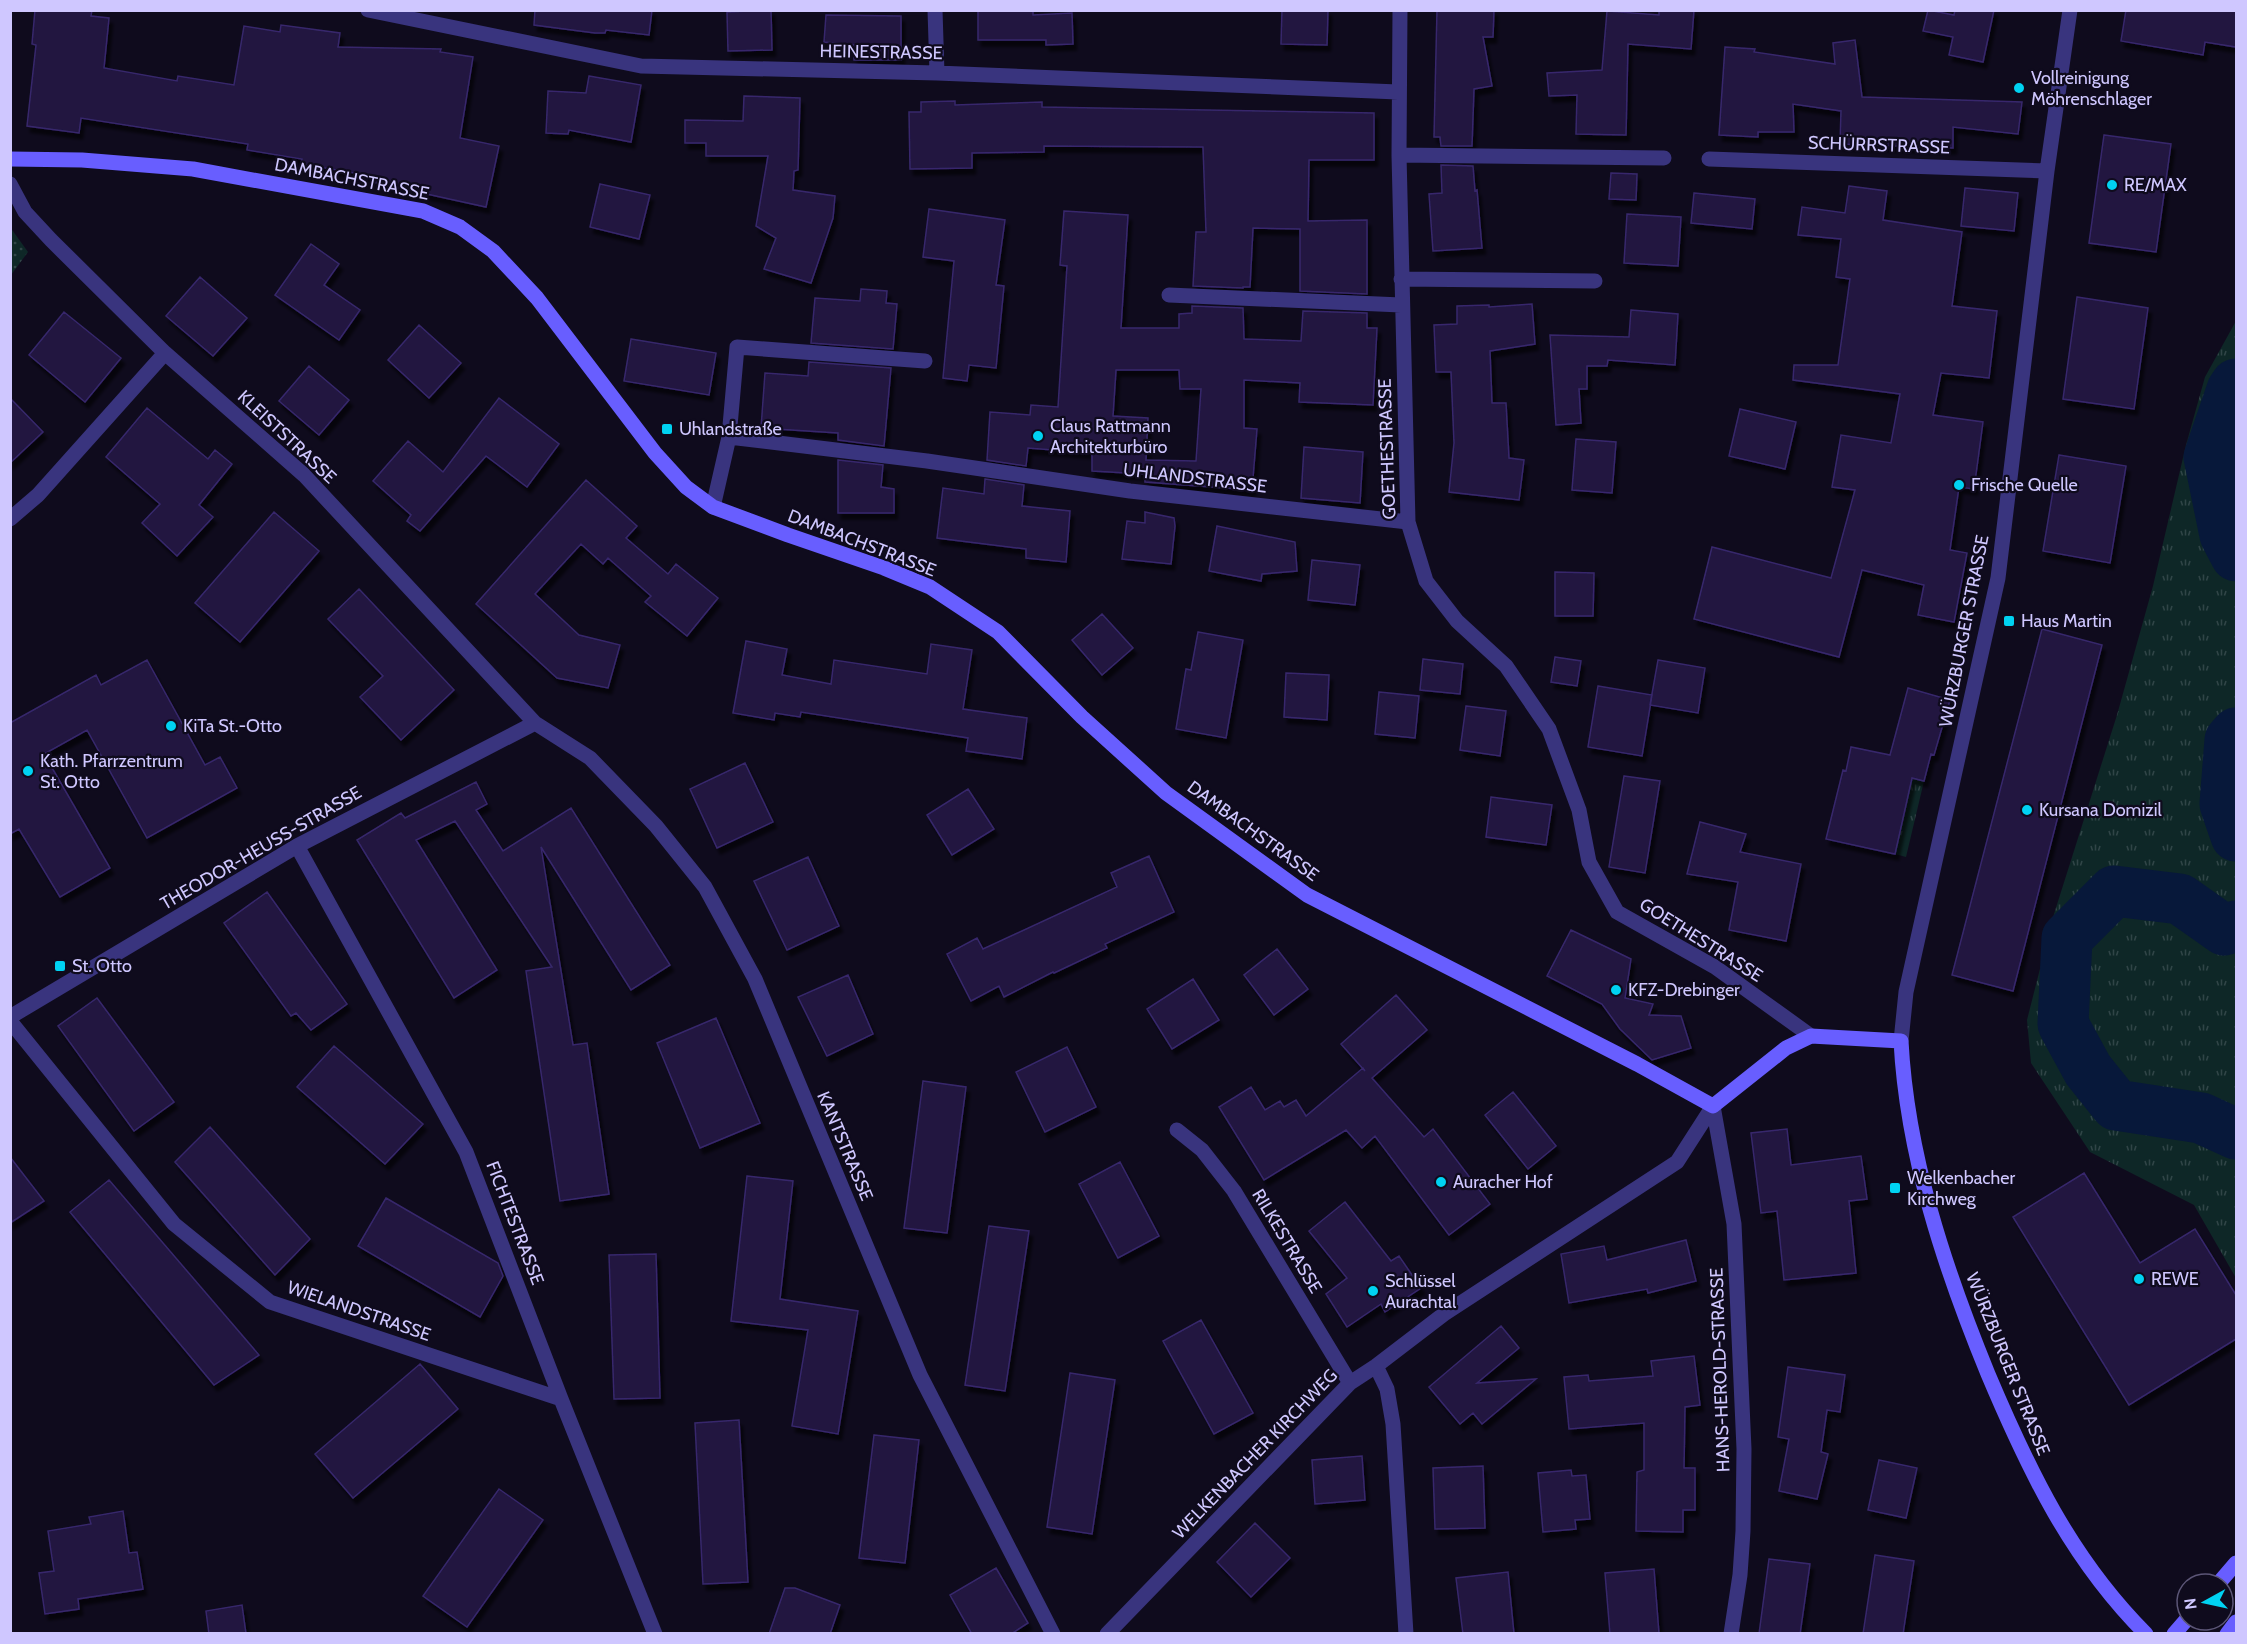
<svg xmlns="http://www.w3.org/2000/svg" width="2247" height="1644" font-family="Cabin,sans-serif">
<defs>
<pattern id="grass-tufts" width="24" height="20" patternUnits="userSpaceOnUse" patternTransform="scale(1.5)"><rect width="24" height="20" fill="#0e2727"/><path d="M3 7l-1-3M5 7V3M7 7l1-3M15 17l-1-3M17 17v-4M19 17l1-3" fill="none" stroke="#304547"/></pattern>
<pattern id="park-dots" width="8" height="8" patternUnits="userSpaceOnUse" patternTransform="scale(1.5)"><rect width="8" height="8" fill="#0e2727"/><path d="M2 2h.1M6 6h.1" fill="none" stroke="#304547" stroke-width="1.8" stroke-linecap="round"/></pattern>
<filter id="shadow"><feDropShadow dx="3.5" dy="6" stdDeviation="1.5" flood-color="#0009"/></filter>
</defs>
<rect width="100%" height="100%" fill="#0f0b1d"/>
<path fill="url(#grass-tufts)" d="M2236,321V1278L2194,1205L2090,1152L2031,1063L2027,1020L2054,914L2117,715L2153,586L2186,445L2205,377Z
M1862,766L1924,781L1906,857L1895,854L1910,787L1862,775Z"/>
<path fill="url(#park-dots)" d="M10,227L28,252L11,275H10Z"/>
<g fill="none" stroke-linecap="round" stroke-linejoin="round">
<path stroke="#07183a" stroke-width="51" d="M2236,384L2232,390L2209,457L2225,535L2236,556
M2236,733L2230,740L2225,804L2236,836
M2236,926L2224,930L2180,899L2114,891L2067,938L2063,1024L2088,1070L2116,1105L2201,1118L2236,1134"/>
</g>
<path fill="#20163f" stroke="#37286c" stroke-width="1.5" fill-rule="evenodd" filter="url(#shadow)" d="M35,10H92L91,16L109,18L104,68L177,81L178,76L234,85L244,26L280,32L281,25L340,33L338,47L441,49L440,52L473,57L460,138L499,146L486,207L372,182L373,176L301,164L302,159L247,150L248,144L81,118L79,133L27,126L36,45L32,44Z
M535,10H652L649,35L606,30L605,33H595L534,25Z
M771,10L772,50L728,51L727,12Z
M978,10H1033V15L1072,13L1073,44L1046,45V40H978Z
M1282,10H1328L1327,45L1281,44Z
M1437,10H1494L1493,37H1483L1492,86L1474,89L1472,146H1441L1440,137H1434Z
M1659,10H1694L1691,49L1628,44L1626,135L1576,134L1577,95L1549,96L1547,73L1602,70L1607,11L1659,15Z
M1928,10L1954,15L1955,10H1994L1983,62L1949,55L1953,37L1923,31Z
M2126,10H2236V47L2205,42L2203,55L2121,41Z
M826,15L901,16V60H854V45L824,42Z
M1855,40L1862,97L2022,102L2018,134L1953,127V148L1840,144L1841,111L1793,104L1794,132H1758V137L1719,135L1725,47L1755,49L1754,52L1835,64L1833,43Z
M589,76L641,85L631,142L569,130L568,134L546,133L548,91L586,93Z
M744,96L800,98L798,170L794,171L793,190L835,196L833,218L811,283L764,269L776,238L756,226L768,156H706V143H685V120L743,121Z
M955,101V105L1042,102V107L1374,113V160H1309L1308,221L1367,220V294L1300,291V229L1253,228L1250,287H1243V288L1193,286L1196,232H1206L1203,147L1044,146V152L972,153V168L910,169L909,112H921V102Z
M2104,135L2171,144L2156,252L2089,243Z
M1441,165L1473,166L1475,191L1477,190L1482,248L1433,251L1429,194L1442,193Z
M1611,173L1637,174L1636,200L1609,199Z
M600,184L650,195L639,239L590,227Z
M1849,186L1887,191L1883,220L1962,232L1952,306L1997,311L1989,378L1941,373L1933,415L1983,422L1974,489L1959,487L1950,550L1967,553L1954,622L1918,615L1924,585L1862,570L1839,657L1694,619L1712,547L1831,578L1855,490L1832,487L1841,435L1891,443L1900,394L1793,380L1794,365H1838L1850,279L1836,277L1841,239L1798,235L1802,207L1845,213Z
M1965,188L2018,193L2014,231L1961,226Z
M1694,193L1755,199L1752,229L1691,223Z
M929,209L1005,220L996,285L1004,286L996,368L969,365L967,381L943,378L954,261L923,257Z
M1064,211L1128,215L1121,328H1179V314L1192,313V306L1243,308L1244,339L1301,341L1303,311L1367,313V328H1377L1373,405L1299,402L1300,383L1244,380V428L1257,429L1252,490L1145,482V474L1092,471V453L1028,448L1026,466L987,460L990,412L1030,415L1031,405L1058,407L1067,266L1060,265ZM1116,370H1179L1180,389H1201L1196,461L1146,460L1148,418L1113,416Z
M1627,214L1681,217L1678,266L1624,263Z
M311,244L339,264L324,285L360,310L339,340L275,295Z
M200,277L247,318L213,356L166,316Z
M861,289L887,291L886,303L897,304L893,349L811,343L815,298L860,301Z
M2077,297L2148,308L2134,409L2063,399Z
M1532,304L1535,344L1490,351L1492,403H1506L1509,458L1524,460L1519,500L1449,492L1454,443L1451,372H1436L1434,325L1457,324V306L1489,305V307Z
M1631,310L1678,314L1675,365L1608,360L1607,366H1587V389H1579L1581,423L1556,425L1550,335L1629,337Z
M64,312L121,358L85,402L29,355Z
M419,325L461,363L429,398L388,360Z
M631,339L716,353L709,395L624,381Z
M809,362L891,368L884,446L838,440V433L761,428L765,373L808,376Z
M309,366L349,400L319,435L279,401Z
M10,398L43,432L10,463Z
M499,398L559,444L527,487L486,456L420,531L407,521L411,515L373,481L408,441L443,472Z
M147,408L208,459L215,450L232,464L199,505L213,517L177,556L142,523L160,504L106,457Z
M1740,409L1796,422L1785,469L1729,456Z
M1576,439L1616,442L1612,493L1572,490Z
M1304,447L1363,452L1360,503L1301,498Z
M2059,455L2126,466L2110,563L2043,551Z
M838,460L883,465L881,487L894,489V513H838Z
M985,479L1024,485L1022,506L1070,511L1066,562L1026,558V549L937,538L943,488L984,494Z
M586,480L637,526L626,538L668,574L676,564L718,598L687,636L645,602L651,596L608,558L603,564L581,544L535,594L579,635L620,645L608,688L557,678L476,604Z
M274,512L319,551L240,642L195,603Z
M1145,512L1174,518L1175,526L1171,564L1122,559L1127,521L1145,523Z
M1217,526L1295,542L1297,571L1262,574L1261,581L1209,571Z
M1312,560L1360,565L1355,605L1308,600Z
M1555,572L1594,573L1593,616H1555Z
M359,589L454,690L401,740L360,697L383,676L328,619Z
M1102,614L1133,648L1102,675L1072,640Z
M2042,629L2102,645L2013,991L1952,975Z
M1198,632L1243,640L1226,738L1176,729L1186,669L1191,670Z
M746,641L787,649L782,675L831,684L834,660L927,674L931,644L972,650L963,709L1027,718L1022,759L966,751L968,738L801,712L800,717L775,713L774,720L733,713Z
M1555,657L1581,661L1577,686L1551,682Z
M1423,659L1463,664L1460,694L1420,690Z
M147,660L205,765L220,757L237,788L147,838L87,730L44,754L110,868L60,897L19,829L10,834V723L96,675L101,685Z
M1658,660L1705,668L1698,713L1650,705Z
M1286,673L1329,675L1327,720L1284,717Z
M1598,686L1652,695L1642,756L1588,747Z
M1908,688L1950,700L1934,755L1931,754L1924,781L1912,778L1895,854L1826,839L1843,770L1846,771L1851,747L1890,755Z
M1379,692L1419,696L1415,738L1375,734Z
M1466,706L1506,711L1500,756L1460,750Z
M745,763L773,822L717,848L690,789Z
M1624,776L1660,781L1645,873L1609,867Z
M476,782L487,804L476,810L503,851L571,808L670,965L631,990L541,847L573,1045L587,1043L609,1194L560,1201L526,971L552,967L455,821L416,840L497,970L454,998L357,840L401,813L405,818Z
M968,789L994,829L952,855L927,815Z
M1491,797L1552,805L1546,845L1486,837Z
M1700,822L1746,834L1740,852L1801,864L1786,941L1729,930L1738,882L1687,874Z
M1149,856L1174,912L1105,944L1107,948L1054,973L1053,972L1004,997L999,986L971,1001L947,954L977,938L983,949L1117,887L1111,873Z
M808,857L839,926L787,950L754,881Z
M267,892L347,1004L311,1030L296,1013L291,1016L224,923Z
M1571,930L1631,959L1625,998L1653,1004L1649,1015L1681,1016L1691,1048L1652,1060L1620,1029L1602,1004L1547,976Z
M1277,949L1308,989L1274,1015L1244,975Z
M848,975L873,1034L827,1056L798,997Z
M1193,979L1219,1020L1172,1049L1147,1009Z
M1396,995L1427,1030L1372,1078L1424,1137L1433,1129L1490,1204L1449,1235L1375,1136L1362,1148L1346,1130L1264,1180L1219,1107L1251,1087L1265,1110L1280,1101L1284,1107L1296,1100L1306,1116L1363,1068L1365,1071L1341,1044Z
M97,998L174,1102L134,1131L58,1026Z
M716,1018L760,1123L700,1148L657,1043Z
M334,1046L423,1124L385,1164L297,1087Z
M1067,1047L1096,1107L1045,1132L1016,1072Z
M923,1081L966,1087L947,1233L904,1228Z
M1513,1092L1556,1146L1528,1169L1485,1115Z
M210,1127L310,1239L275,1275L175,1162Z
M1787,1129L1791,1165L1861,1156L1867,1199L1849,1201L1856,1273L1784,1280L1777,1211L1761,1213L1751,1133Z
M10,1157L44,1201L10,1223Z
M1120,1162L1159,1236L1118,1258L1079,1184Z
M2084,1173L2140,1263L2195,1229L2236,1295V1339L2129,1405L2013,1217Z
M747,1176L793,1181L780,1299L858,1311L838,1434L792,1426L808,1330L731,1321Z
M109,1180L259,1355L214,1385L70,1212Z
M386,1198L498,1263L503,1276L480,1317L358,1246Z
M1345,1202L1391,1261L1399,1256L1421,1288L1385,1312L1381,1304L1347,1327L1326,1294L1347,1278L1309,1231Z
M989,1226L1029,1231L1005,1391L965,1385Z
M1686,1240L1696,1281L1648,1293L1647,1289L1569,1303L1561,1254L1604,1246L1607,1260Z
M656,1254L660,1398L614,1399L609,1255Z
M1201,1320L1253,1413L1214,1434L1163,1341Z
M1501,1326L1519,1348L1477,1383L1536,1379L1482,1424L1473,1413L1460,1424L1429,1387Z
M1694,1356L1700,1405L1685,1407L1684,1468H1695V1510H1683V1532L1636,1531L1637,1472L1644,1470V1423L1569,1429L1564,1377L1588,1375L1589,1381L1653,1376L1651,1361Z
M420,1364L458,1409L353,1498L315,1454Z
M1788,1367L1845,1375L1840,1412L1827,1410L1821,1452L1828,1454L1817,1499L1779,1491L1789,1439L1778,1437Z
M1070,1373L1115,1380L1092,1534L1047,1527Z
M739,1420L748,1582L703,1584L695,1423Z
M874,1435L919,1440L905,1563L859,1558Z
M1362,1456L1365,1500L1315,1504L1312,1460Z
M1879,1460L1917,1468L1906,1518L1868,1510Z
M1483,1466L1485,1528L1435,1529L1433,1468Z
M1571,1470L1572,1476L1586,1475L1590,1519L1575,1520L1576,1529L1543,1532L1538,1473Z
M499,1489L543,1520L467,1627L423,1596Z
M123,1511L129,1553L137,1552L143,1589L78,1599L79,1609L45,1614L39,1573L54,1571L48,1531L91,1524L89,1517Z
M1255,1523L1290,1558L1251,1597L1217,1562Z
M1875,1555L1914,1561L1903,1634H1863Z
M1769,1559L1810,1564L1800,1634H1759Z
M996,1568L1028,1623L1011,1634H972L950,1595Z
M1654,1569L1659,1634H1610L1605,1573Z
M1508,1572L1514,1634H1463L1456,1578Z
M785,1588H795L840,1605L830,1634H769Z
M242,1605L246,1634H209L206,1611Z"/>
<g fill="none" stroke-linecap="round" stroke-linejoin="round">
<path stroke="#39347e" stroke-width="15" d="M368,10L641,66L937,73L1398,92
M935,10L937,73
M1400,10L1399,155L1408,522L1426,581L1457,621L1506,666L1549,729L1579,810L1589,862L1617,912L1715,967L1811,1036
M1399,155L1664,158
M1709,159L2047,171
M10,184L25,212L51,240L165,353L304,475L535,723L590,758L656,826L705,887L755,979L920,1375L1053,1634
M1401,279L1595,281
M1169,295L1401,305
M729,437L927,461L1130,491L1408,522
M713,507L729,437L737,347L925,361
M10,519L38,495L165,353
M297,846L466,1152L561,1399L655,1634
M10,1017L297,846L535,723
M10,1021L174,1224L270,1302L561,1399
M1901,1041L1906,992L1998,578L2047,171L2070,10
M1713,1106L1734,1224L1744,1449L1743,1531L1740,1575L1731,1634
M1177,1130L1202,1150L1234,1191L1350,1383
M1376,1366L1387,1389L1393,1424L1406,1634
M1107,1634L1350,1383L1376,1366L1444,1314L1677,1162L1713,1106"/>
<path stroke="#685eff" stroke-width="15" d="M10,159L82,160L193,169L423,211L460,227L493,251L537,298L655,453L686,487L713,507L788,535L884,568L930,587L998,632L1082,717L1166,793L1307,895L1637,1064L1713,1106L1786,1048L1811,1036L1901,1041C1907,1156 1945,1269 1988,1374C2029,1471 2071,1559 2146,1634
M2218,1584L2236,1563
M2174,1634L2187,1619
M2227,1634L2236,1622"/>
</g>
<g fill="#00d2f2" stroke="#0f0b1d" stroke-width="2">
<circle cx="2019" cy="88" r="6"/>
<circle cx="2112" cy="185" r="6"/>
<rect x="661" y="423" width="12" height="12" rx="3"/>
<circle cx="1038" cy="436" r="6"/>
<circle cx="1959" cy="485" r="6"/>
<rect x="2003" y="615" width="12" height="12" rx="3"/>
<circle cx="171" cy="726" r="6"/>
<circle cx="28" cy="771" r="6"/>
<circle cx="2027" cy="810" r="6"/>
<rect x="54" y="960" width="12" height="12" rx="3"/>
<circle cx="1616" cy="990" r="6"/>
<circle cx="1441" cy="1182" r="6"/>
<rect x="1889" y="1182" width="12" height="12" rx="3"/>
<circle cx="2139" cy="1279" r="6"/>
<circle cx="1373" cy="1291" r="6"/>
</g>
<g text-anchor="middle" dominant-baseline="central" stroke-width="4.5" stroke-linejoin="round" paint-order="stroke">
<g font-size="18" fill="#cfc7ff" stroke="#0f0b1d">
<text transform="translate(881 52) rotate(1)">HEINESTRASSE</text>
<text transform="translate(1879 145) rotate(2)">SCHÜRRSTRASSE</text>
<text transform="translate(352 179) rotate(11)">DAMBACHSTRASSE</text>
<text transform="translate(287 437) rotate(43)">KLEISTSTRASSE</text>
<text transform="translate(1387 449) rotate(-92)">GOETHESTRASSE</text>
<text transform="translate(1195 478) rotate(7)">UHLANDSTRASSE</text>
<text transform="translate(862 543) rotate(21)">DAMBACHSTRASSE</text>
<text transform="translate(1964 631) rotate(-79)">WÜRZBURGER STRASSE</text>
<text transform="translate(1253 831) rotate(36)">DAMBACHSTRASSE</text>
<text transform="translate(261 848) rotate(-30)">THEODOR-HEUSS-STRASSE</text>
<text transform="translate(1701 940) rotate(32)">GOETHESTRASSE</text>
<text transform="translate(845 1146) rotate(67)">KANTSTRASSE</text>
<text transform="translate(515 1223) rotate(69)">FICHTESTRASSE</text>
<text transform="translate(1287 1241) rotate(59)">RILKESTRASSE</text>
<text transform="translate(359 1311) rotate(19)">WIELANDSTRASSE</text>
<text transform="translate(2008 1364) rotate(68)">WÜRZBURGER STRASSE</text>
<text transform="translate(1720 1370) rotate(-92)">HANS-HEROLD-STRASSE</text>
<text transform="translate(1255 1454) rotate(-46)">WELKENBACHER KIRCHWEG</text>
</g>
<g font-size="18" fill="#cfc7ff" stroke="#0f0b1d" text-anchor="start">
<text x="2031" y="78">Vollreinigung<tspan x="2031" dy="21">Möhrenschlager</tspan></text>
<text x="2124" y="185">RE/MAX</text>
<text x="1050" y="426">Claus Rattmann<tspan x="1050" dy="21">Architekturbüro</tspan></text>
<text x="679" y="429">Uhlandstraße</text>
<text x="1971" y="485">Frische Quelle</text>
<text x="2021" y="621">Haus Martin</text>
<text x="183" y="726">KiTa St.-Otto</text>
<text x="40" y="761">Kath. Pfarrzentrum<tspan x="40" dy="21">St. Otto</tspan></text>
<text x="2039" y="810">Kursana Domizil</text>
<text x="72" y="966">St. Otto</text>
<text x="1628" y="990">KFZ-Drebinger</text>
<text x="1907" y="1178">Welkenbacher<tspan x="1907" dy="21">Kirchweg</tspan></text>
<text x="1453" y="1182">Auracher Hof</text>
<text x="2151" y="1279">REWE</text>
<text x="1385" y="1281">Schlüssel<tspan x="1385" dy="21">Aurachtal</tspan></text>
</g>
</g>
<rect width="2247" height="1644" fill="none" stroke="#cfc7ff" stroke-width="24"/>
<g transform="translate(2205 1602) rotate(262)"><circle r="28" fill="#0f0b1d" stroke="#5c5677" stroke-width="1.5"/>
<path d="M0-4.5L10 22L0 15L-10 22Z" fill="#00d2f2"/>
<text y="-9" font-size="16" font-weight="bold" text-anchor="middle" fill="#cfc7ff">N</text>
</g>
</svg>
